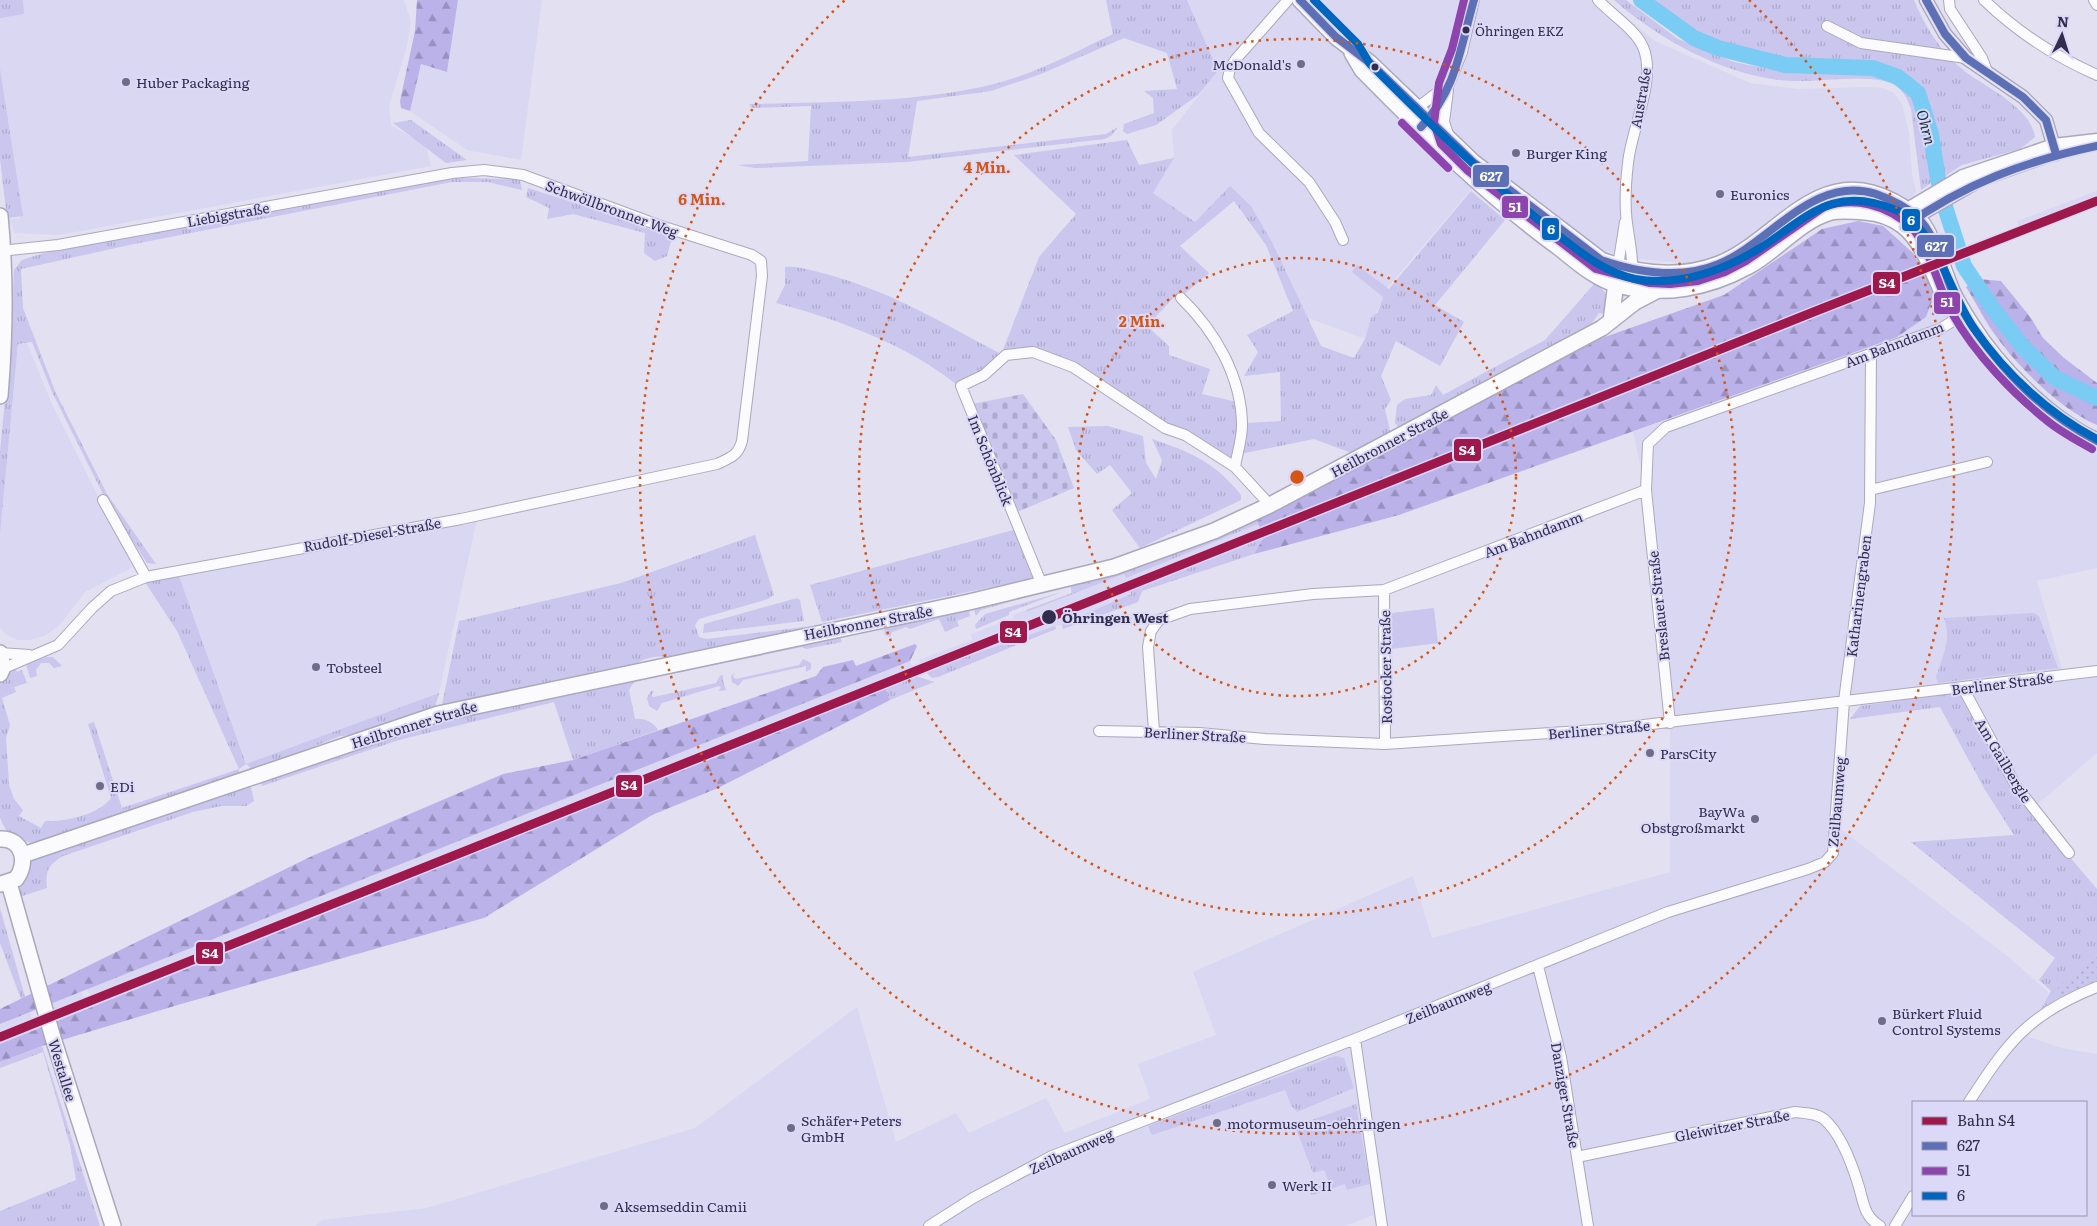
<svg xmlns="http://www.w3.org/2000/svg" width="2097" height="1226" font-family="Literata,serif">
<defs>
<pattern id="grass-tufts" width="24" height="20" patternUnits="userSpaceOnUse" patternTransform="scale(1.25)"><rect width="24" height="20" fill="#cac6ed"/><path d="M3 7l-1-3M5 7V3M7 7l1-3M15 17l-1-3M17 17v-4M19 17l1-3" fill="none" stroke="#aeaacd"/></pattern>
<pattern id="forest-firs" width="22" height="20" patternUnits="userSpaceOnUse" patternTransform="scale(1.25)"><rect width="22" height="20" fill="#bab2e9"/><path d="M5 1l3.5 6h-7zM16 11l3.5 6h-7z" fill="#9891bf"/></pattern>
<pattern id="cemetery-stones" width="16" height="16" patternUnits="userSpaceOnUse" patternTransform="scale(1.25)"><rect width="16" height="16" fill="#cac6ed"/><path d="M2 7V4a2 2 0 0 1 4 0v3zM10 15v-3a2 2 0 0 1 4 0v3z" fill="#aeaacd"/></pattern>
<pattern id="garden-dots" width="8" height="8" patternUnits="userSpaceOnUse" patternTransform="scale(1.25)"><rect width="8" height="8" fill="#cac6ed"/><path d="M2 2h.1M6 6h.1" fill="none" stroke="#aeaacd" stroke-width="1.8" stroke-linecap="round"/></pattern>
</defs>
<rect width="100%" height="100%" fill="#e2e0f1"/>
<path fill="#dad7f2" fill-rule="evenodd" d="M0,0H404L411,21L407,46L389,106L391,125L426,146L431,166L59,235L14,233L9,220L20,218L0,93Z
M458,0H542L521,160L467,150L410,111L421,64L447,72Z
M1187,0H1605L1655,41L1750,83L1798,89L1867,87L1883,88L1894,93L1902,104L1909,133L1912,175L1916,191L1910,206L1871,189L1789,211L1726,253L1697,264L1625,258L1592,246L1492,165L1387,288L1365,339L1306,317L1272,242L1251,206L1230,187L1195,222L1153,193L1174,158L1172,130L1218,71Z
M2097,191V206L2021,233L2017,221Z
M1936,290L1967,335L2023,398L2067,439L2097,454V568L2037,581L2062,669L1938,685L1844,701L1834,824L2011,959L2049,993L2029,1037L2061,1048L2097,1054V1226H1376L1373,1215L1345,1226H316L322,1220L427,1208L695,1128L857,1007L896,1142L956,1113L969,1133L1046,1098L1065,1133L1150,1099L1138,1064L1216,1035L1193,972L1413,876L1432,938L1670,872V723L1646,490L1633,432L1897,337ZM1913,1102H2086V1215H1913Z
M27,343L52,404L129,558L131,568L85,592L58,627L44,636L30,640H18L5,634L0,627V534L18,344Z
M1339,490L1264,537L1136,586L1130,588L1132,594L1062,624L925,671L919,660L972,640L971,634L1013,618V615L1026,610L1028,612L1124,574L1126,578Z
M477,519L439,693L246,764L179,576Z
M910,661L916,676L94,1006L87,989Z
M2097,675V753L2033,808L1970,691Z
M81,992L88,1008L54,1022L49,1004Z
M30,1012L35,1030L0,1044V1024Z"/>
<path fill="url(#grass-tufts)" d="M0,0H23L24,14L0,18Z
M1106,0H1187L1218,71L1198,95L1156,125L1127,134L1123,131L1124,124L1154,113L1153,98L1144,91L1177,89L1167,53L1124,38L1041,74L991,91L917,101L908,157L1106,134L1118,127L1112,135L1105,139L907,162L755,168L738,165L808,161L811,106L752,108L749,104C827,102 914,103 990,85C1033,75 1073,53 1113,34Z
M1614,0H1626L1678,39L1734,62L1784,72L1868,74L1887,76L1904,83L1916,94L1934,181L1921,190L1911,109C1906,95 1900,84 1884,81C1855,75 1822,82 1792,81C1729,78 1661,41 1614,0Z
M1651,0H1914C1923,22 1936,44 1953,61C1976,85 2029,102 2035,137L2020,149L1962,165L1942,178L1922,86L1900,70L1869,64L1774,59L1718,41L1685,26Z
M0,69L23,216L7,218L0,159Z
M411,120L467,160L446,163L393,123Z
M1127,140L1139,165L1174,158L1153,193L1195,222L1230,186L1251,206L1272,242L1321,346L1354,358L1365,339L1371,318L1378,312L1383,297L1352,272L1357,265L1389,289L1471,191L1505,220L1435,305L1464,322L1440,366L1396,341L1381,376L1391,400L1385,409L1391,435L1354,454L1314,439L1240,454L1246,423L1281,421L1280,372L1244,376L1258,352L1247,335L1293,311L1266,245L1234,201L1180,246L1209,273L1182,296L1178,293L1147,326L1169,346V355L1210,369L1202,394L1237,402L1239,424L1230,460L1033,349L1003,350L1039,257L1076,214L1014,155Z
M451,177L520,180L522,190L488,182H452L129,245L21,269L23,308L55,391L107,494L156,564L147,563L105,498L52,392L32,342L18,344L0,534V452L11,336L14,270L22,260L53,250Z
M528,188L613,215L672,238L667,256L655,261L644,253L645,233L573,214L547,219L549,208L526,197Z
M785,267C799,266 812,271 826,274C887,290 943,323 999,353L1000,357L981,374L957,385C910,346 835,318 776,303L785,285Z
M1594,284C1609,290 1608,301 1606,314L1599,313L1592,323L1401,430L1395,423L1397,405L1405,399L1431,395L1436,385L1443,395L1545,340Z
M1108,426L1143,436L1146,463L1156,479L1162,460L1152,439C1190,452 1215,462 1241,495V500L1140,548L1112,510L1132,493L1110,465L1097,474L1076,450L1068,427Z
M1255,517L1258,524L1126,578L1124,574L1027,612L1026,610L1072,593L1070,585L981,610L976,616L973,607Z
M1017,529L1036,578L822,622L810,585Z
M755,535L774,595L768,599L699,619L695,625L699,637L706,639L804,627L806,628L670,658C658,654 642,658 632,667L447,707L442,705L459,621L621,583Z
M1264,537L1254,554L1142,591L1138,602L1063,629L1062,624L1131,594L1130,588Z
M179,576L246,764L439,693L434,711L361,735L340,736L310,748L296,757L259,770L252,769L246,764L239,769V774L234,779L35,843C18,842 5,834 0,817V683L6,674L15,667L17,672L22,670L27,683L14,687L16,692L2,698L10,725L6,738L9,785L14,799L23,810L19,816L41,828L45,821C64,822 99,815 111,798L88,724L94,722L122,808L239,769L177,631L145,582Z
M1062,592L1009,612V615L976,629L975,625L985,614Z
M797,598L800,600L804,621L703,633L704,624Z
M969,609L970,616L957,621L959,626L945,632L939,619L910,629L906,627L892,632L890,637L885,635L884,630L888,626Z
M2034,613L2039,616L2058,668L1938,683L1936,677C1942,658 1952,638 1944,618Z
M1055,626L1056,629L938,677L932,678L925,671Z
M840,637L842,642L806,649L802,647L634,682L629,690L635,719C645,718 653,722 658,730L573,760L554,702L399,740L262,786L261,779L439,718L764,647Z
M46,657H53L62,666L54,668L49,663H41L36,670L37,676L30,678L26,664Z
M803,659L811,663V669L806,672V666L743,680L738,686L732,682L731,676L734,673L733,677L736,679L799,665Z
M723,675V681L726,690L719,691L721,687L719,686L662,703L657,711L649,706L647,698L651,691H654L651,696L654,697L716,683L720,676Z
M916,676L934,682L890,700L885,688Z
M1961,692L2038,820L2097,889V954L2054,992L2060,998L2041,1009L2051,991L2039,980L2055,958L1911,842L2014,835L1985,790L1940,707L1850,719L1860,706Z
M249,778L254,801L246,806H221L193,812L63,856C48,865 45,871 47,888L13,899L23,855Z
M0,908L25,997L21,999L0,943Z
M42,1046L100,1226H0V1211L76,1180L70,1145L43,1052L0,1068V1062Z
M1335,1056L1344,1058L1354,1088L1297,1112L1291,1105L1285,1090L1152,1135L1148,1126Z
M1356,1104L1370,1184L1347,1190L1345,1184L1312,1195L1309,1190L1329,1182L1324,1170L1313,1173L1295,1126Z"/>
<path fill="url(#forest-firs)" d="M417,0H458L447,72L421,64L410,111L401,108L400,101L415,31Z
M1858,221L1883,226L1913,253L1936,290L1926,317L1897,337L1399,515L1254,554L1264,537L1255,517L1602,338L1724,295L1822,229Z
M1978,279L2001,281L2031,318L2043,338L2064,358L2097,383V425C2062,410 2021,370 1999,340C1986,324 1977,304 1966,287Z
M915,644L917,646L910,661L0,1024V1009L312,856L503,774L573,760L816,676L823,667L853,660L856,666Z
M885,688L890,700L718,788L652,815L484,918L181,1004L42,1046L0,1062V1044Z"/>
<path fill="url(#cemetery-stones)" d="M1023,394L1056,440L1074,488L1015,513L972,404Z"/>
<path fill="#cac6ed" d="M1434,608L1438,643L1391,649V613Z"/>
<path fill="url(#garden-dots)" d="M2097,954V981L2060,998L2053,992Z"/>
<g fill="none" stroke-linecap="round" stroke-linejoin="round">
<path stroke="#7accf5" stroke-width="16" d="M1641,0L1694,38L1718,48L1785,65L1873,68L1898,77L1918,93L1931,134L1938,179L1946,210L1964,266L1991,306L2023,347L2055,378L2097,398"/>
<g stroke="#aba8bd" stroke-width="12">
<path id="minor" d="M1288,0L1236,59L1230,68L1228,78L1259,133L1309,182L1335,222L1343,240
M1598,0C1612,15 1635,29 1643,47C1657,79 1631,130 1628,163C1626,180 1625,197 1626,213C1627,232 1633,250 1632,270
M1949,0L1950,9L1982,58L1988,74
M1984,0C2018,33 2054,56 2097,75
M2094,0L2097,5
M1827,26L1861,43L1966,58
M1448,90L1444,122L1449,137
M1417,108L1446,86
M1428,120L1449,84L1462,52L1474,0
M0,251L58,245L452,173L484,170L523,175L658,225L752,255L761,261L762,276L742,441C738,456 730,458 717,464L461,519L146,577L111,591L92,608L58,645L2,669
M1618,266L1625,222
M1181,298C1215,331 1242,377 1242,426C1242,439 1237,454 1235,467
M1870,490L1987,462
M103,500L146,577
M1042,585L961,386L984,375L1006,355L1033,352L1073,367L1165,428L1185,435L1235,467L1270,505
M1384,590L1385,744
M0,653L29,655
M1963,688L2016,786L2069,853
M1670,723L1646,490L1648,444L1666,427L1940,329L1956,319
M1099,731L1199,733L1265,739L1385,744L1610,729L2097,671
M1154,731L1148,647L1151,631L1159,620L1190,609L1313,594L1384,590L1646,490
M1538,966L1561,1057L1588,1226
M1355,1039L1382,1226
M1969,1102C2008,1042 2028,1014 2097,987
M1577,1157L1795,1112C1804,1113 1816,1113 1824,1119C1841,1134 1853,1167 1859,1187C1864,1204 1864,1216 1880,1226
M929,1226L973,1198L1052,1156L1355,1039L1668,912L1808,869L1825,862L1833,853L1844,701L1870,503L1871,353
M1895,1226L1913,1196"/>
</g>
<g stroke="#aba8bd" stroke-width="15">
<path id="tertiary" d="M1926,0L1945,34L1966,58L2023,97L2046,120L2056,154
M1906,210L1963,176L2054,145L2097,140
M1916,217L1982,179L2047,156"/>
</g>
<g stroke="#aba8bd" stroke-width="18">
<path id="secondary" d="M1300,0L1336,37L1370,63L1473,162L1601,260C1641,275 1680,279 1719,264C1771,244 1810,176 1872,193C1887,197 1904,207 1916,216C1931,229 1944,272 1952,291C1957,302 1964,313 1971,324C1998,367 2050,420 2097,441
M1352,53L1362,70C1424,133 1487,195 1558,247C1576,261 1595,279 1618,285C1663,297 1709,288 1749,266C1777,251 1799,221 1831,212C1841,210 1854,211 1865,212C1878,213 1893,218 1903,226C1927,245 1935,282 1950,308
M0,216C6,277 5,336 0,396
M1611,321L1617,275
M0,653L3,667L0,674
M0,839C24,838 28,864 16,879L1,884
M23,855L438,714L969,602L1114,567L1214,531L1270,505L1602,328L1635,302L1656,291
M9,883L53,1038L113,1226"/>
</g>
<use href="#minor" stroke="#fbfafd" stroke-width="10"/>
<use href="#tertiary" stroke="#fbfafd" stroke-width="12"/>
<use href="#secondary" stroke="#fbfafd" stroke-width="15"/>
<g stroke="#dcd9f8" stroke-width="11">
<path id="bus-1" d="M1300,0L1336,37L1370,63L1473,162L1601,260C1639,273 1681,280 1719,264C1771,242 1814,174 1876,194C1890,199 1905,206 1916,216C1936,234 1942,267 1952,291C1957,302 1964,313 1971,324C2003,372 2045,414 2097,441
M1926,0L1945,34L1966,58L2023,97L2046,120L2056,154
M1421,127C1457,89 1460,48 1474,0
M1904,227C1963,184 2026,161 2097,146"/>
</g>
<g stroke="#dcd9f8" stroke-width="11">
<path id="bus-2" d="M1464,0L1452,49L1439,83L1434,123L1441,144L1467,170L1596,269L1649,283L1670,284L1698,281L1725,272L1746,261L1824,207C1854,196 1887,205 1911,227C1929,245 1939,290 1952,313C1975,354 2013,394 2050,423C2063,433 2078,441 2092,449
M1402,123L1448,168"/>
</g>
<g stroke="#dcd9f8" stroke-width="11">
<path id="bus-3" d="M1314,0L1358,44L1370,64C1429,123 1488,181 1554,232C1579,251 1603,272 1635,279C1678,287 1723,271 1760,248C1808,217 1833,184 1896,210C1937,228 1950,296 1975,330C2006,374 2049,414 2097,439"/>
</g>
<use href="#bus-1" stroke="#5e70b5" stroke-width="8"/>
<use href="#bus-2" stroke="#8e44ad" stroke-width="8"/>
<use href="#bus-3" stroke="#0065bd" stroke-width="8"/>
<g stroke="#dcd9f8" stroke-width="12">
<path id="rail-1" d="M0,1037L1821,309L2097,201"/>
</g>
<use href="#rail-1" stroke="#9f184c" stroke-width="9"/>
</g>
<g fill="none" stroke="#d65512" stroke-width="2.5" stroke-dasharray="2.5 5">
<circle cx="1297" cy="477" r="219"/>
<circle cx="1297" cy="477" r="438"/>
<path d="M1749 0A657 657 0 1 1 845 0"/>
</g>
<g fill="#322d4c" stroke="#dcd9f8" stroke-width="2">
<circle cx="1466" cy="30" r="4.5"/>
<circle cx="1375" cy="67" r="4.5"/>
<circle cx="1049" cy="617" r="8"/>
</g>
<g fill="#706c86" stroke="#dcd9f8" stroke-width="2">
<circle cx="1301" cy="64" r="5"/>
<circle cx="126" cy="82" r="5"/>
<circle cx="1516" cy="153" r="5"/>
<circle cx="1720" cy="194" r="5"/>
<circle cx="316" cy="667" r="5"/>
<circle cx="1650" cy="753" r="5"/>
<circle cx="100" cy="786" r="5"/>
<circle cx="1755" cy="819" r="5"/>
<circle cx="1882" cy="1021" r="5"/>
<circle cx="1217" cy="1123" r="5"/>
<circle cx="791" cy="1128" r="5"/>
<circle cx="1272" cy="1185" r="5"/>
<circle cx="604" cy="1206" r="5"/>
</g>
<g text-anchor="middle" dominant-baseline="central" stroke-width="4" stroke-linejoin="round" paint-order="stroke">
<g font-size="13" fill="#322d4c" stroke="#dcd9f8" text-anchor="start">
<text x="1475" y="30">Öhringen EKZ</text>
</g>
<g font-size="14" fill="#322d4c" stroke="#dcd9f8" text-anchor="start">
<text x="1291" y="64" text-anchor="end">McDonald's</text>
<text x="136" y="82">Huber Packaging</text>
<text x="1526" y="153">Burger King</text>
<text x="1730" y="194">Euronics</text>
<text x="326" y="667">Tobsteel</text>
<text x="1660" y="753">ParsCity</text>
<text x="110" y="786">EDi</text>
<text x="1745" y="811" text-anchor="end">BayWa<tspan x="1745" dy="16">Obstgroßmarkt</tspan></text>
<text x="1892" y="1013">Bürkert Fluid<tspan x="1892" dy="16">Control Systems</tspan></text>
<text x="801" y="1120">Schäfer+Peters<tspan x="801" dy="16">GmbH</tspan></text>
<text x="1227" y="1123">motormuseum-oehringen</text>
<text x="1282" y="1185">Werk II</text>
<text x="614" y="1206">Aksemseddin Camii</text>
</g>
<g font-size="14" fill="#322d4c" stroke="#dcd9f8">
<text transform="translate(1640 98) rotate(-80)">Austraße</text>
<text transform="translate(612 208) rotate(20)">Schwöllbronner Weg</text>
<text transform="translate(228 214) rotate(-10)">Liebigstraße</text>
<text transform="translate(1894 344) rotate(-21)">Am Bahndamm</text>
<text transform="translate(1389 442) rotate(-28)">Heilbronner Straße</text>
<text transform="translate(991 460) rotate(68)">Im Schönblick</text>
<text transform="translate(372 534) rotate(-10)">Rudolf-Diesel-Straße</text>
<text transform="translate(1533 534) rotate(-21)">Am Bahndamm</text>
<text transform="translate(1858 596) rotate(-83)">Katharinengraben</text>
<text transform="translate(1658 606) rotate(-96)">Breslauer Straße</text>
<text transform="translate(868 622) rotate(-11)">Heilbronner Straße</text>
<text transform="translate(1385 667) rotate(-91)">Rostocker Straße</text>
<text transform="translate(2002 683) rotate(-7)">Berliner Straße</text>
<text transform="translate(414 724) rotate(-17)">Heilbronner Straße</text>
<text transform="translate(1599 729) rotate(-5)">Berliner Straße</text>
<text transform="translate(1195 734) rotate(3)">Berliner Straße</text>
<text transform="translate(2004 760) rotate(59)">Am Gailbergle</text>
<text transform="translate(1836 802) rotate(-85)">Zeilbaumweg</text>
<text transform="translate(1448 1002) rotate(-22)">Zeilbaumweg</text>
<text transform="translate(63 1070) rotate(73)">Westallee</text>
<text transform="translate(1566 1095) rotate(80)">Danziger Straße</text>
<text transform="translate(1732 1125) rotate(-11)">Gleiwitzer Straße</text>
<text transform="translate(1071 1151) rotate(-24)">Zeilbaumweg</text>
</g>
<g font-size="14" font-weight="bold" fill="#322d4c" stroke="#dcd9f8" text-anchor="start">
<text x="1062" y="617">Öhringen West</text>
</g>
<g font-size="15" font-style="italic" fill="#1d313b" stroke="#dcd9f8">
<text transform="translate(1927 127) rotate(75)">Ohrn</text>
</g>
</g>
<circle cx="1297" cy="477" r="8" fill="#d65512" stroke="#dcd9f8" stroke-width="2.5"/>
<g font-size="15" text-anchor="middle" font-weight="bold" fill="#d65512" stroke="#dcd9f8" stroke-width="4" stroke-linejoin="round" paint-order="stroke">
<text x="987" y="173">4 Min.</text>
<text x="702" y="205">6 Min.</text>
<text x="1142" y="327">2 Min.</text>
</g>
<g stroke="#dcd9f8" stroke-width="2">
<rect x="1472" y="164" width="38" height="24" rx="5" fill="#5e70b5"/>
<rect x="1501" y="195" width="28" height="24" rx="5" fill="#8e44ad"/>
<rect x="1901" y="208" width="20" height="24" rx="5" fill="#0065bd"/>
<rect x="1541" y="217" width="19" height="24" rx="5" fill="#0065bd"/>
<rect x="1916" y="234" width="39" height="24" rx="5" fill="#5e70b5"/>
<rect x="1872" y="271" width="29" height="24" rx="5" fill="#9f184c"/>
<rect x="1933" y="291" width="28" height="24" rx="5" fill="#8e44ad"/>
<rect x="1453" y="438" width="29" height="24" rx="5" fill="#9f184c"/>
<rect x="999" y="620" width="29" height="24" rx="5" fill="#9f184c"/>
<rect x="615" y="774" width="28" height="24" rx="5" fill="#9f184c"/>
<rect x="195" y="941" width="29" height="24" rx="5" fill="#9f184c"/>
</g>
<g font-size="14" text-anchor="middle" font-weight="bold" fill="#fff">
<text x="1491" y="181">627</text>
<text x="1515" y="212">51</text>
<text x="1911" y="225">6</text>
<text x="1551" y="234">6</text>
<text x="1936" y="251">627</text>
<text x="1887" y="288">S4</text>
<text x="1947" y="307">51</text>
<text x="1467" y="455">S4</text>
<text x="1013" y="637">S4</text>
<text x="629" y="790">S4</text>
<text x="210" y="958">S4</text>
</g>
<rect x="1912" y="1101" width="175" height="115" fill="#dcd9f8" stroke="#9894b3"/>
<rect x="1922" y="1117" width="25" height="8" fill="#9f184c" stroke="#9894b3"/>
<text x="1957" y="1126" font-size="15" fill="#322d4c">Bahn S4</text>
<rect x="1922" y="1142" width="25" height="8" fill="#5e70b5" stroke="#9894b3"/>
<text x="1957" y="1151" font-size="15" fill="#322d4c">627</text>
<rect x="1922" y="1167" width="25" height="8" fill="#8e44ad" stroke="#9894b3"/>
<text x="1957" y="1176" font-size="15" fill="#322d4c">51</text>
<rect x="1922" y="1192" width="25" height="8" fill="#0065bd" stroke="#9894b3"/>
<text x="1957" y="1201" font-size="15" fill="#322d4c">6</text>
<g transform="translate(2062 35) rotate(4)" stroke="#dcd9f8" stroke-width="4" paint-order="stroke">
<path d="M0-4L9 19L0 12L-9 19Z" fill="#322d4c"/>
<text y="-8" font-size="14" font-weight="bold" text-anchor="middle" fill="#322d4c">N</text>
</g>
</svg>
